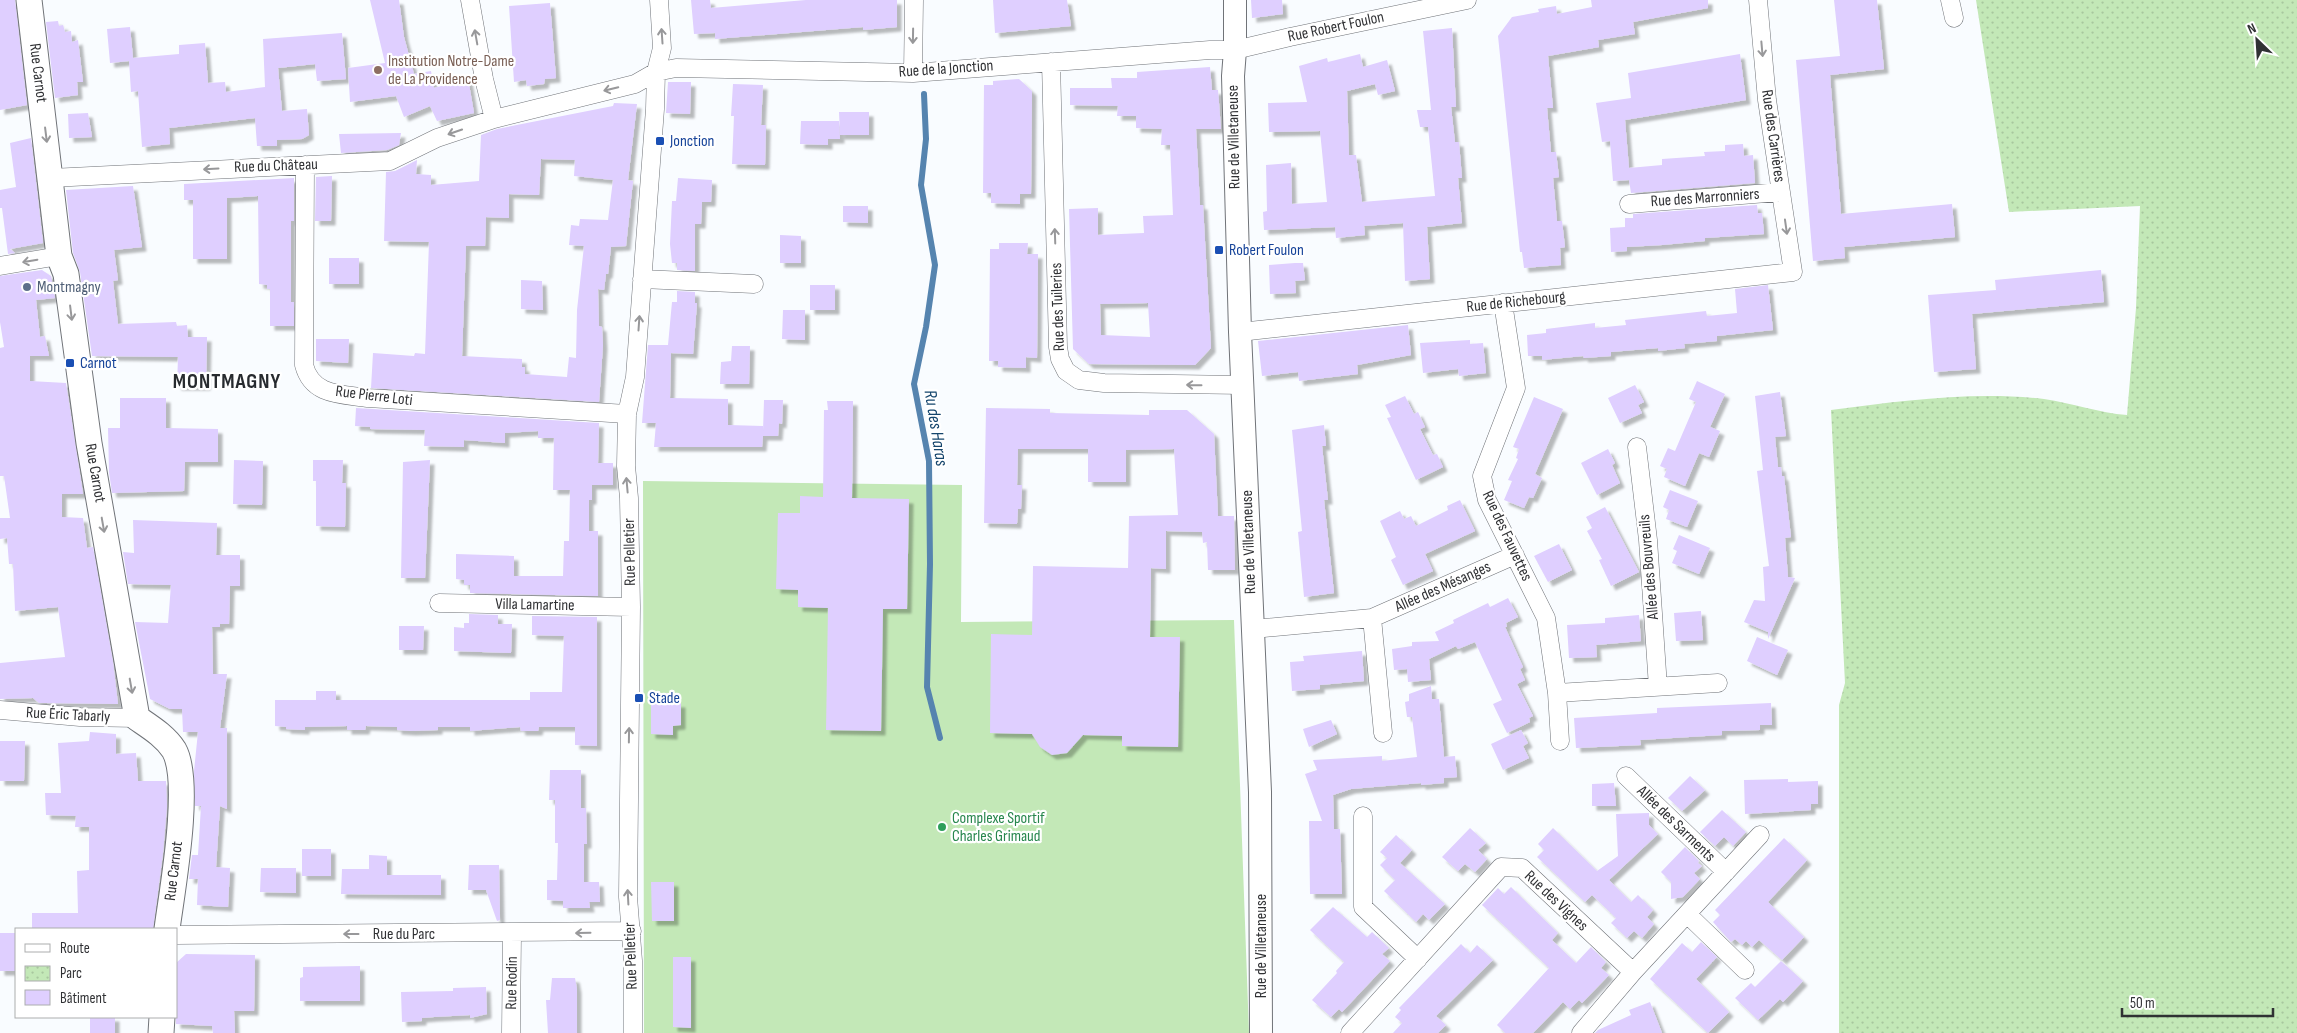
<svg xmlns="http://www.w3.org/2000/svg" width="2297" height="1033" font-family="'Sofia Sans Condensed',sans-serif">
<defs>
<pattern id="park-dots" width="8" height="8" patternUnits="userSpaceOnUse" patternTransform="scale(1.25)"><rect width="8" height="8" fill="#c3e8b7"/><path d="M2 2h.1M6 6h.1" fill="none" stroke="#a8c79e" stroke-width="1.8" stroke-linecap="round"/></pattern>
<filter id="shadow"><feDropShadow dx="4.5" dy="4.5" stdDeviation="1" flood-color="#0004"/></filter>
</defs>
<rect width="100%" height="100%" fill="#f9fcff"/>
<path fill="#c3e8b7" d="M643,481L962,485L961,622L1234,620L1249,1033H644Z"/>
<path fill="url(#park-dots)" d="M1976,0H2297V1033H1839V705L1845,683L1831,410C1901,401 1973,391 2044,399C2072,403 2099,413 2127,415L2136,308L2140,206L2009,212Z"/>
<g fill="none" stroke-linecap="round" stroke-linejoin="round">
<path stroke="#5684af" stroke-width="6" d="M924,94L926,139L921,185L935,265L926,327L914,384L929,461L930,564L927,687L940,738"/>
</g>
<path fill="#dfcfff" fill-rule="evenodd" filter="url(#shadow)" d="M0,0H15L27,105L0,110Z
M370,0H399L404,37L414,74L431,71L434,88L468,78L474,113L437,121L430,106L404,117L396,96L350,102L348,68L385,63Z
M691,0H710L711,8L806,0H897V27L863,30V27L715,39V33L694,34Z
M993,0H1067L1071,26L995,33Z
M1251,0H1282L1283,14L1252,18Z
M1591,0H1708V8L1633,22L1635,34L1598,40L1599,47L1548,56L1553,108H1547L1551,152H1556L1559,177L1553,178L1557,221H1562L1565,247L1560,248L1561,265L1524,268L1522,252H1520L1498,36L1512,17L1539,12L1538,9L1556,6L1557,14L1592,7Z
M1834,0H1877L1884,69L1830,75L1841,214L1952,204L1955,237L1844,247L1845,258L1813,261L1796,60L1840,56Z
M550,3L556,78L545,79L544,84L527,86L526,80L514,82L509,6Z
M58,21L59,26L63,25L65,32L71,31L72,42L78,40L83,82H77L78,95L55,98L46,22Z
M130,27L133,58L179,54V45L205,43L208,83L225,82L226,92L265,87L263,39L342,33L346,79L317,81L315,64L278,68L282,111L307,109L309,135L302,139L277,140V146H257L255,118L169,128L170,144L142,147L138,91L131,92L129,61L110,63L107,29Z
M1452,28L1456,107H1451L1455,142H1459L1462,178H1458L1462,223L1427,227L1430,279L1405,281L1403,223L1364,226L1365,235L1336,238L1335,227L1264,230L1263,212L1267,211L1266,165L1291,163L1292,204L1327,202L1320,131L1269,132L1268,103L1307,102L1299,66L1327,58L1328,62L1360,54L1363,67L1387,60L1395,91L1378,95L1375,84L1347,91L1349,155H1356L1362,202L1435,196L1428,127H1420L1417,110H1431L1423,31Z
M1740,54L1746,100L1625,120L1629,168L1662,165V159L1705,156L1704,152L1725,151V145L1743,144L1744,156L1753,155L1755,183L1631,193L1629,180L1613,181L1610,141L1602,142L1596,103L1631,98L1628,73Z
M1210,67L1212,90H1218L1221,129H1196L1200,205H1203L1211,348L1195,365L1089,364L1073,349L1069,209L1098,208V235L1144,233L1143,216L1173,215L1170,145H1161L1162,129L1136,128V116H1117L1118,106L1070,105V88H1112L1111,78H1137V72ZM1148,303L1150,337L1101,335L1100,304Z
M1019,79L1032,91L1031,194H1020V204L991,203V193H983L984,85H993V81Z
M668,82H691L690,114L666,113Z
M733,84L763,85L761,125H766L765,165L732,164L734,116H731Z
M614,103L637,104L628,180L633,181L626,246L611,247L608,274H606L604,290L598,289L599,326L602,327L603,345L599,402L371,388L373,353L414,356L415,353L425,354L429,242L384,241L386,172L395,171L417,160L416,174L431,175V185L479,181L481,135L497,129L613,106ZM541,159L575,160L574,176L613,180L608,220L580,219L579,226L571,225L569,245L584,246L577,310L576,358L569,357L567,377L525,374V367H522V359L462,356L466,246H485L486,217L509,218V194L539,195Z
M839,112H869V135H840Z
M88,113L92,137L69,138L68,114Z
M801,121H839L840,139H828V145L800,144Z
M401,133L399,145L387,150L341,153L339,134Z
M31,138L43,243L10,249L15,253L8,254L2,208H0V190L16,187L10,143Z
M332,176L331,221H315L316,177Z
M294,178V221H291V302H294V326H270V289H267V285L259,284L258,196L227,198V259H193V200H184V184Z
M678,178L712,180L711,202H702L701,224H695V271L677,270V263H672L670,244L672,201H676Z
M133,186L142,247L114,250L118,280L113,281L118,324L176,322L177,326L187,325L188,337H207L206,386H177L178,357L92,356L80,272L73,253L66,190Z
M1757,205L1758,213H1762L1764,234L1705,238V241L1662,245L1627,247V251L1611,252L1610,228L1625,227V218H1633V214Z
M843,206H868V223L843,222Z
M780,235L801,236V263H780Z
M999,243H1028L1027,254H1038L1037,358L1026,357V368L998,367V361H989L990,249H999Z
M329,258H359V284H329Z
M1295,263H1303L1305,280L1295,281L1296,293L1270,294L1269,265Z
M42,270L51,276L55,298L36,300L40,337L45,336L49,356H30V381L66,383L83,494H62V517L83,518L87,548L93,547L113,662L118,704L45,703H39L33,698L0,699V663L65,657L58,607L15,611L13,564H9L7,538L0,539V518H10L4,476H0V348L4,347L0,322V276Z
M2101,270L2104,302L1972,314L1976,369L1934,372L1928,295L1996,290L1995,280Z
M521,280L542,281L543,310L521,309Z
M810,285H835V310H810Z
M1768,285L1773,330L1717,336V341L1684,344L1685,348L1658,351V348L1611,352V356L1584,358L1583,356L1542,360V356H1528L1527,335L1546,333V329L1595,323V328L1626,325L1625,320L1706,311L1707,316L1737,313L1735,289Z
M677,291L695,292V303H697L693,354L671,353L670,398L728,399V425L763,426V431L764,400H783L782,424L779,423L778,436H763L762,447H654L656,423H642L648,345H668L672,302H677Z
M783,310H805V340L782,339Z
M1408,325L1411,355L1357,365L1358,374L1299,381L1298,372L1262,376L1258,341Z
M316,339H349L348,363L316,361Z
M1470,340V344L1483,343L1486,373L1459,376L1458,369L1423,373L1420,343Z
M732,346H750L749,384H720L721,362L731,361Z
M1697,381L1725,394L1710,427L1720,431L1709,457L1699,453L1685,486L1664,477L1667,469L1660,466L1668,448L1675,451L1696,402L1689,399Z
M1635,385L1644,402L1638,405L1642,413L1620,423L1608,398Z
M1780,392L1786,436L1775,437L1778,467H1781L1782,476H1784L1791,537L1785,538L1788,577L1795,578L1768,639V632L1744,622L1754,600L1765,601L1763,567L1769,566L1757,471L1763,470L1755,396Z
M1405,396L1414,414L1418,412L1425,427L1420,429L1433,455L1437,454L1443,467L1416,480L1387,418L1391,417L1385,405Z
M1534,397L1563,409L1535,474L1542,478L1533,498L1529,497L1524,508L1504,500L1512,481L1508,480L1518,459L1516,458L1519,449L1513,447Z
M120,398H166V428L218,429V462H185L184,491L112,493L109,472L108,428H120Z
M827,401H853L852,498L909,499L907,609H883L881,731L826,730L828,608L798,607V590L776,589L778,513H800V496L823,497L824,410H828Z
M356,408L599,423L598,463H613V485H592V500H589V531H598V596L470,593V585H464V580L456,579V554L514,556V576H563L564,541H569L570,490H553L554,438H538V431L505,433V443L464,440V447L424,446L425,430L370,429V427L355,426Z
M986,408L1050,409V413L1149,415V410H1187L1214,434L1218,516H1234L1235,570H1208L1207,542L1203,543L1202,532L1166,531V569L1151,568L1150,637H1180L1178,747L1122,746V736L1083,735L1067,753L1052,755L1040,747L1032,734L990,733L991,634L1032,635L1033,566L1128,568L1129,516L1178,515L1174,449L1126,450V482H1088V449H1018L1017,485H1022L1021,509H1018L1017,524L984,523Z
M1324,425L1326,446H1322L1328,500H1324L1334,593L1304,597L1298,532L1302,531L1292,430Z
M1608,449L1615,463L1612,465L1620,483L1597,495L1581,463Z
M234,460L263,461L262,505L233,504Z
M313,460H343L342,483H346L345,527L316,526V481H313Z
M430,460L425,578H401L403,462Z
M1670,490L1698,501L1687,527L1666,519L1669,510L1663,507Z
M1460,500L1475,531L1425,554L1433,571L1403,585L1391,560L1396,557L1380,521L1400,511L1404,519L1411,516L1416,526L1448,510L1447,506Z
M1605,507L1639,572L1611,586L1599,560L1602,559L1587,531L1592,528L1586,517Z
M133,520L217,523L216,555H240V586H230L229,624H220V627H212L213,674H227L220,728H227V809L220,806L216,867L230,868L228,907L197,905L198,879H189L192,855H198L201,806H195L194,771L198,732H183L182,709H170L150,699L135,622L168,623L171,585L128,584L123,552L134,553Z
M1679,535L1710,548L1699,574L1672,563L1677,551L1673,549Z
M1559,544L1572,570L1548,582L1534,556Z
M1508,598L1518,617L1506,623L1507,627H1505L1523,667L1520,669L1525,680L1517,684L1533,716L1529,718L1530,722L1507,733L1493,704L1502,700L1475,642L1458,649L1456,646L1429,659L1431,680L1408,682L1407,669L1394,670L1392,649L1412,646V642L1439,641L1435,632L1454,623L1453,620L1488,603L1490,607Z
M1701,611L1703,640L1676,641L1674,613Z
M469,614L498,615V624H512L511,653L454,651V627L464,628V623H469Z
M1639,615L1641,641L1596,645L1597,657L1569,658L1567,625L1605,623V618Z
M532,616L597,617V746L575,745V727H539L538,731H521L520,727L470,731V727H438V730L411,731L397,730V727L366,726L365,730H347V726L305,727V730L286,729V727L275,726V700H316V691H336V700H530V692H562L564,636L532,635Z
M399,626H424L423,650H399Z
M1757,637L1788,650L1777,675L1747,661Z
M1362,651L1364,681L1320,685V689L1292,691L1290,662L1304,661L1303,656Z
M1431,686L1432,699H1439L1444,757L1455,756L1457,777L1444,778V783L1421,785V783L1351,789L1333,795L1334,829H1340L1342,894H1310L1309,821H1322L1305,774L1317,770L1313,760L1382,756V761L1417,757L1412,717H1407L1405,702L1409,701V694Z
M651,693H674L673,703H681V725L673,726V735L651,734Z
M1771,703L1772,725H1760V730L1722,731V735L1640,740L1641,745L1576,748L1574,718L1657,713V708Z
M1331,720L1337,734L1309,747L1303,729Z
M1521,730L1528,743L1523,746L1529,758L1503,770L1491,744Z
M90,732L116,734V754L136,753L138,781H166L167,806L163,853L153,929H32V913H78L77,871L89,870V827H75L76,816L46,815L45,793H61L58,743L89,741Z
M0,741H25L24,781H0Z
M550,770H581V808H586L587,844H584V882H599L600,902H589L590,908H563V901L547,900V880H557L558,843H555V800H549Z
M1690,776L1705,790L1682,811L1668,798Z
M1788,779V782L1818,781V804H1811V810L1745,814L1744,780Z
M1614,783L1616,806H1592V784Z
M1722,810L1746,832L1733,846L1724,837L1715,846L1700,832Z
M1649,813V825L1658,834L1609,880L1631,902L1638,895L1653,910L1647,917L1654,924L1642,938L1634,931L1627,938L1611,923L1616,918L1592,895L1585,902L1537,857L1544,850L1538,844L1553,828L1597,871L1618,856L1616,814Z
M1470,828L1486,843L1478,850L1487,859L1475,872L1465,864L1458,871L1442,857Z
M1396,835L1412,850L1400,863L1445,904L1429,920L1423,914L1416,922L1384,891L1395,880L1380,865L1387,858L1380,852Z
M1784,838L1807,860L1768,902L1804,937L1782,960L1759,940L1752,947L1746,941L1742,945L1735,939L1731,942L1713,922L1720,915L1715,910Z
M1685,847L1699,861L1698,863L1702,866L1694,873L1700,879L1683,897L1671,899V882L1661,872Z
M302,849H331V876H302Z
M369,855L387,856V875H441V895L341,894L342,869H369Z
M469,865H499L500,920L497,921L486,890H468Z
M261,868H296V893L260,892Z
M651,882H674V921H652Z
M1511,887L1558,933L1552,940L1576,963L1591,947L1606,962L1601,968L1609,975L1582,1003L1579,1000L1570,1009L1563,1002L1533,1033H1505L1497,1025L1549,968L1482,905L1498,888L1504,894Z
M1333,907L1367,937L1372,932L1389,948L1382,954L1390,961L1342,1012L1339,1009L1331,1017L1312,1000L1337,973L1336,971L1344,962L1310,930Z
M0,933H16V971H0Z
M1701,942L1717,957L1696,979L1729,1012L1708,1033L1650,979L1682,943L1692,952Z
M1461,944L1470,953L1477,945L1493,960L1436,1016L1446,1025L1438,1033H1393L1402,1023L1395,1017L1401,1010L1399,1008Z
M186,954L255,955L254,1011H234L235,1033H213L212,1026L176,1024V963Z
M673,957H691V1028L673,1027Z
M1781,961L1803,981L1783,1002L1780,999L1758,1020L1735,998L1751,983L1755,987Z
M360,966V1001H300V978L303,977V967Z
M552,978H575L577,989V1033H548L546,1000H550Z
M486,987L487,1014L470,1018V1015L434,1017L422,1018V1021L402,1022L401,992L453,991V988Z
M1650,1002L1662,1033H1595L1598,1030L1631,1015L1629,1010Z
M90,1017H115V1033H90Z"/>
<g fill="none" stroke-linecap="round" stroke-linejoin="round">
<g stroke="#707378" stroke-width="19">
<path id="minor" d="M470,0L484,79L494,119
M1950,0L1954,18
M1051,62L1058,347L1060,359L1066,371L1079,380L1104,383L1243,385
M913,73L914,0
M305,165L304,365C312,396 341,394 368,398L627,414
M51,178L390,161L437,138L494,119L635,84L656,72L676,68L913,73L1210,50H1235L1290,37L1467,0
M1629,204L1781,192
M0,266L59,256
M642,279L754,284
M1503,303L1516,388L1482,476L1487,500L1546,618L1557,693L1560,741
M1240,332L1793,272L1767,100L1758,0
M1637,447L1648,540L1658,687
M439,603L631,607
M1372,618L1383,733
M1253,629L1372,618L1515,555
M1557,693L1718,683
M0,710L80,717L137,718
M1626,776L1726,872
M1363,816V907L1418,959
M1687,914L1745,970
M176,935L632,931
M511,1033L512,934
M633,1033V961L628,897L631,607L629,498L626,466L627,414L635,377L655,109L656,72L662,48L659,0
M1350,1033L1501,867L1522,868L1633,972L1760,835
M1581,1033L1633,972"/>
</g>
<g stroke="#707378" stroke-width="24">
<path id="tertiary" d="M1235,0V50L1233,76L1240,332L1260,792L1261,1033"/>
</g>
<g stroke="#707378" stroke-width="27">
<path id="secondary" d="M29,0L59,256L66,274L89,443L137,718C150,727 165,736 174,750C192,782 172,891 167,929
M161,1033L162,1017"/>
</g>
<use href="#minor" stroke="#fff" stroke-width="18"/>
<use href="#tertiary" stroke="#fff" stroke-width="22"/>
<use href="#secondary" stroke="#fff" stroke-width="25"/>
</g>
<defs><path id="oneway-shaft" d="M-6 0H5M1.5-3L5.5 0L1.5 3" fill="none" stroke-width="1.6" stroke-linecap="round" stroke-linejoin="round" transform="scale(1.25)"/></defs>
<g stroke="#98989a">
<use href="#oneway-shaft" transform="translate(662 36) rotate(-94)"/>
<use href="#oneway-shaft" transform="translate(913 36) rotate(91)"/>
<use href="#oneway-shaft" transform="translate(476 37) rotate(-100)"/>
<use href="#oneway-shaft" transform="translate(1762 49) rotate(85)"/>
<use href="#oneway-shaft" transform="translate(611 89) rotate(166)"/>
<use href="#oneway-shaft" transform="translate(455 132) rotate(161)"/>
<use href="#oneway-shaft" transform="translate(46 135) rotate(83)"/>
<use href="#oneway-shaft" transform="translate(211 169) rotate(177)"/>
<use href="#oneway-shaft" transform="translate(1786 227) rotate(82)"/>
<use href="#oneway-shaft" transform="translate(1055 236) rotate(-92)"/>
<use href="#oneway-shaft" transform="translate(30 261) rotate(170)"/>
<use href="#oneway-shaft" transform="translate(71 313) rotate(83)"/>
<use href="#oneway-shaft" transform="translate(639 323) rotate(-86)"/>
<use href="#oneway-shaft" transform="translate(1194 385) rotate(-179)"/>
<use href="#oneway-shaft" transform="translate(627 485) rotate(-95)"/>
<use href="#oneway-shaft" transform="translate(103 525) rotate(80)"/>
<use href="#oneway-shaft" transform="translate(131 686) rotate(80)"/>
<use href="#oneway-shaft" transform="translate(629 735) rotate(-89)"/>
<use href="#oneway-shaft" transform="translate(628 897) rotate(-93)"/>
<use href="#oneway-shaft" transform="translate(583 933) rotate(179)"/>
<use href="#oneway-shaft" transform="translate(351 934) rotate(180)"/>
</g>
<circle fill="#8d6e63" stroke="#fff" stroke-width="2" cx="378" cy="70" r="5"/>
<g fill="#1a4fb4" stroke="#fff" stroke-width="2">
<rect x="655" y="136" width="10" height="10" rx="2.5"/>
<rect x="1214" y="245" width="10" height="10" rx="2.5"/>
<rect x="65" y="358" width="10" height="10" rx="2.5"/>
<rect x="634" y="693" width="10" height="10" rx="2.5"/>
</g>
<circle fill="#5c6f8a" stroke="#fff" stroke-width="2" cx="27" cy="287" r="5"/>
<circle fill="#2e9e5b" stroke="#fff" stroke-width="2" cx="942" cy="827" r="5"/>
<g text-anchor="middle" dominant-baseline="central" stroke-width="4.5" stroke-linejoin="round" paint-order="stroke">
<g font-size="16" fill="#303134" stroke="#fff">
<text transform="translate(1336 27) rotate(-12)">Rue Robert Foulon</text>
<text transform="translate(946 69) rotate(-4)">Rue de la Jonction</text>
<text transform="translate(38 73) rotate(83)">Rue Carnot</text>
<text transform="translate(1773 136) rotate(82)">Rue des Carrières</text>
<text transform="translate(1234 137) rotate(-91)">Rue de Villetaneuse</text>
<text transform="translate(276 166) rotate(-2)">Rue du Château</text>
<text transform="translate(1705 198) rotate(-4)">Rue des Marronniers</text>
<text transform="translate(1516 302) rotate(-6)">Rue de Richebourg</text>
<text transform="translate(1058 307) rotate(-92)">Rue des Tuileries</text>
<text transform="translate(374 396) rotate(7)">Rue Pierre Loti</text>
<text transform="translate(95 473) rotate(80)">Rue Carnot</text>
<text transform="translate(1507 536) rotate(65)">Rue des Fauvettes</text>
<text transform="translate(1249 542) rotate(-92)">Rue de Villetaneuse</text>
<text transform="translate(630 552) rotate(-91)">Rue Pelletier</text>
<text transform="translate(1649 567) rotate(-95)">Allée des Bouvreuils</text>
<text transform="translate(1443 587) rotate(-24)">Allée des Mésanges</text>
<text transform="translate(535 605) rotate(1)">Villa Lamartine</text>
<text transform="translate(68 715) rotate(3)">Rue Éric Tabarly</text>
<text transform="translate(1676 824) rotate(44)">Allée des Sarments</text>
<text transform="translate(174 871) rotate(-83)">Rue Carnot</text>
<text transform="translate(1556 901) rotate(43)">Rue des Vignes</text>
<text x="404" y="934">Rue du Parc</text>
<text transform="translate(1261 946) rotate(-90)">Rue de Villetaneuse</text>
<text transform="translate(631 956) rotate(-92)">Rue Pelletier</text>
<text transform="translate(512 983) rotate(-89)">Rue Rodin</text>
</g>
<g font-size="16" fill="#785e54" stroke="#fff" text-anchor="start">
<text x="388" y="61">Institution Notre-Dame<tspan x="388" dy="18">de La Providence</tspan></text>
</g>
<g font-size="16" fill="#164399" stroke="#fff" text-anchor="start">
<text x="670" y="141">Jonction</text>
<text x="1229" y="250">Robert Foulon</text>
<text x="80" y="363">Carnot</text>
<text x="649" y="698">Stade</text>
</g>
<g font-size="16" fill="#4e5e75" stroke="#fff" text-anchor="start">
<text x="37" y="287">Montmagny</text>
</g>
<g font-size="16" fill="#27864d" stroke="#fff" text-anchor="start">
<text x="952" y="818">Complexe Sportif<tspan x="952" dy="18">Charles Grimaud</tspan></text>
</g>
<g font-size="18" font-style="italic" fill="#15456c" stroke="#fff">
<text transform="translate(936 428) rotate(81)">Ru des Haras</text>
</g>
<g font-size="21" font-weight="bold" letter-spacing="1" fill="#282b2f" stroke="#fff">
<text x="227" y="381">MONTMAGNY</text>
</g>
</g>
<rect x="15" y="928" width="162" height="90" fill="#ffffff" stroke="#acadae"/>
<rect x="25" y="944" width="25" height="8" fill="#ffffff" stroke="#acadae"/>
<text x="60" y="953" font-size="15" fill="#303134">Route</text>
<rect x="25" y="966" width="25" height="15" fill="url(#park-dots)" stroke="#acadae"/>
<text x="60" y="978" font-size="15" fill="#303134">Parc</text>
<rect x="25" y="990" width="25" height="15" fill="#dfcfff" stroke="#acadae"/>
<text x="60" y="1003" font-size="15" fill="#303134">Bâtiment</text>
<g transform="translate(2257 40) rotate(335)" stroke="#ffffff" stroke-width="4" paint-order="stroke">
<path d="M0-4L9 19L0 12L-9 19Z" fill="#303134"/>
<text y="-8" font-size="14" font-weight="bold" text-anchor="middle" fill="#303134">N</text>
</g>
<path d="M2122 1008v8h151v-8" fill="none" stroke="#303134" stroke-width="2.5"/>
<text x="2130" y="1008" font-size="15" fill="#303134" stroke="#ffffff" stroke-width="4" paint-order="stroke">50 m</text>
</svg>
